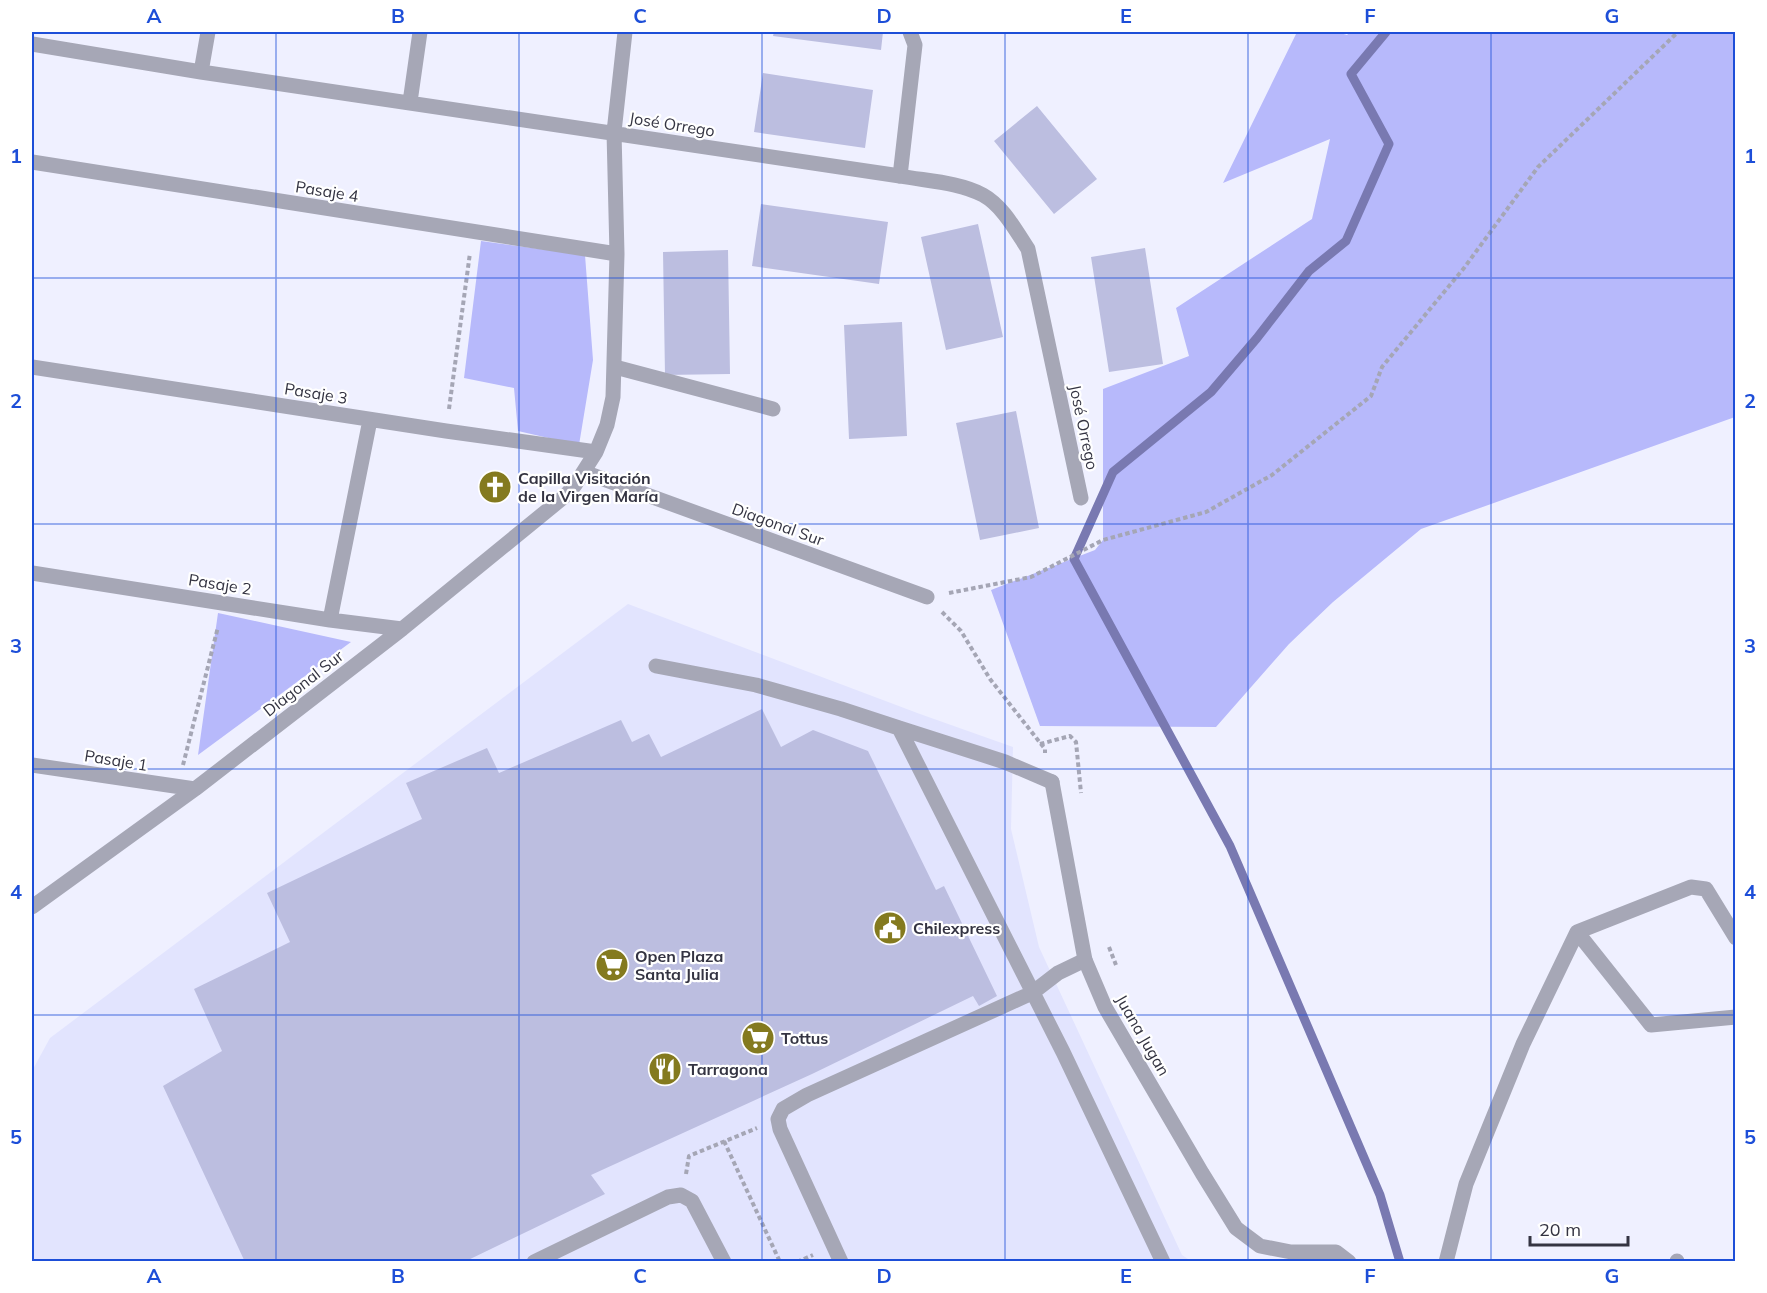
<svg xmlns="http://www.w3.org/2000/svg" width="1767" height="1293" font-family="Mulish,sans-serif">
<rect width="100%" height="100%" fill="#eff0ff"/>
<path fill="#e2e4fe" d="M628,604L920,714L1013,747L1011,829L1039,947L1182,1255L1191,1261L32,1262V1071L50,1038Z"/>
<path fill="#b7b9fb" d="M1297,32H1337L1347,35L1350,32H1735V417L1421,529L1333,602L1289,644L1216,727L1040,726L991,590L1095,550L1103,540V389L1189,356L1176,308L1312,219L1330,139L1223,183Z
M481,241L585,255L593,360L579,445L518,431L514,388L464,378Z
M218,613L351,642L198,755Z"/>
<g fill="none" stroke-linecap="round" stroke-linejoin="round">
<path stroke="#7979b1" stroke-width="9" d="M1386,32L1351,74L1389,144L1346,241L1309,271L1257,338L1211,392L1113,472L1074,559L1230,846L1380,1195L1400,1262"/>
</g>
<path fill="#bcbee0" d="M774,32H883L881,50L773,36Z
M763,73L873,90L865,148L754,132Z
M1037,106L1097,179L1054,214L994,141Z
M761,204L888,222L879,284L752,266Z
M978,224L1003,337L946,350L921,237Z
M1145,248L1163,364L1109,372L1091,257Z
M728,250L730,374L665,375L663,252Z
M902,322L907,436L849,439L844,325Z
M1016,411L1039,528L980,540L956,423Z
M762,709L781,747L813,730L868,751L936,890L944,886L997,996L979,1006L973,996L812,1074L591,1175L605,1194L464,1262H245L163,1086L222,1051L194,989L290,942L267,893L422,819L406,783L487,748L499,773L621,720L632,742L649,734L661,757Z"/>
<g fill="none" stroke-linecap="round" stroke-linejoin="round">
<path stroke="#a5a6b5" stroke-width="4" stroke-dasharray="4.5 3" stroke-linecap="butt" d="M449,409L470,253
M949,593L1031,577L1103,540L1206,512L1272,475L1371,396L1382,367L1464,268L1538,167L1678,32
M942,612L961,631L990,679L1045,749V753
M1040,744L1070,736L1076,742L1081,793
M183,765L218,627
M1109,947L1116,965
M724,1141L780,1262
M686,1174L689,1156L757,1128
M797,1262L813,1255"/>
<path stroke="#a6a7b6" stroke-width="15" d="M900,176L915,45L910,32
M615,367L773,409
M656,666L756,685L841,709L899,728L1063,1052L1163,1262
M899,728L1005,762L1052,782
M1577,932L1651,1025L1736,1017
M1677,1261V1262
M534,1262L668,1197L681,1195L692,1201L724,1262
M841,1262L780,1129L778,1119L783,1109L807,1095L1032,993L1058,973L1085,960
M1446,1262L1466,1184L1523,1044L1577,932L1691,887L1706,889L1736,938"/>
<path stroke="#a6a7b6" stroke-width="15" d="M32,44L201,72L900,176C926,181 959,182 983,195C1003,206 1016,231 1028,249L1081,498
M201,72L208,32
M410,102L420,32
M32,162L617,254
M32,367L446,431L596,452
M584,472L927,597
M32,573L330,620L402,629
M330,620L370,420
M32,765L195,789
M1052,782L1085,960L1105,1007L1202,1173L1236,1228L1260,1246L1291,1252H1336L1349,1262
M32,907L195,789L402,629L565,496L575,485L596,452L607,425L613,397L617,254L614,132L625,32"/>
</g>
<path fill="none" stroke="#1d4ed8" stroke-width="1.5" stroke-opacity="0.55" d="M276,32V1262M519,32V1262M762,32V1262M1005,32V1262M1248,32V1262M1491,32V1262M32,278H1736M32,524H1736M32,769H1736M32,1015H1736"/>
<defs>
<g id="church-disc" transform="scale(1.725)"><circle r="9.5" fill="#847a1f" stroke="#fff"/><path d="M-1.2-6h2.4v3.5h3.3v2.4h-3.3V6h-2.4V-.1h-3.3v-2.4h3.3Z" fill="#fff"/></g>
<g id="civic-disc" transform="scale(1.725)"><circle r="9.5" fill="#847a1f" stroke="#fff"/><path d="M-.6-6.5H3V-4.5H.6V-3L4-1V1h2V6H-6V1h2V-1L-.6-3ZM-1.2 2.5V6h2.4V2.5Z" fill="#fff"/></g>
<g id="supermarket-disc" transform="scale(1.725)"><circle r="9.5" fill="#847a1f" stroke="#fff"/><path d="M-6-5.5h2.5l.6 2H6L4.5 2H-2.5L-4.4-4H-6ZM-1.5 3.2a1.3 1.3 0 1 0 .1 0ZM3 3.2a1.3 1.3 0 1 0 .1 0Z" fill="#fff"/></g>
<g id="restaurant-disc" transform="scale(1.725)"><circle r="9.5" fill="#847a1f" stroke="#fff"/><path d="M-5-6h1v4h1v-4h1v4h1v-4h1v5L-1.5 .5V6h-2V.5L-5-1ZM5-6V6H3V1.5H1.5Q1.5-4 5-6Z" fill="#fff"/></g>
</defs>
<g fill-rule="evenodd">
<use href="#church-disc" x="495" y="487"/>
<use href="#civic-disc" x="890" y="928"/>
<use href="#supermarket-disc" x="612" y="965"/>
<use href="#supermarket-disc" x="758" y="1038"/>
<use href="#restaurant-disc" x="665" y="1069"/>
</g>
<g text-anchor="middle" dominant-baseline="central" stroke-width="4.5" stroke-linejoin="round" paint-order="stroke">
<g font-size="16" fill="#343442" stroke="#fff">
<text transform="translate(672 124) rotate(9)">José Orrego</text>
<text transform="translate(327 191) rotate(9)">Pasaje 4</text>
<text transform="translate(316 393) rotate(9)">Pasaje 3</text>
<text transform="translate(1084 427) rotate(78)">José Orrego</text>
<text transform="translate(778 524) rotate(20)">Diagonal Sur</text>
<text transform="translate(220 584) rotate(9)">Pasaje 2</text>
<text transform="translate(303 683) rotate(-38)">Diagonal Sur</text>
<text transform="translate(116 760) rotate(9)">Pasaje 1</text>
<text transform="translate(1143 1035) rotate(60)">Juana Jugan</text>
</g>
<g font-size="16" font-weight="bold" fill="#343442" stroke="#fff" text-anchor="start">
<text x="518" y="478">Capilla Visitación<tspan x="518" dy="18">de la Virgen María</tspan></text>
<text x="913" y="928">Chilexpress</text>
<text x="635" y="956">Open Plaza<tspan x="635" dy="18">Santa Julia</tspan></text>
<text x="781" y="1038">Tottus</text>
<text x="688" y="1069">Tarragona</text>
</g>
</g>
<rect width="1767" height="1293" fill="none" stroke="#ffffff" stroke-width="66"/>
<path d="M1530 1236v9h98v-9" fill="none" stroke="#343442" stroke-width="3"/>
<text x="1539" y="1236" font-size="18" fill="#343442" stroke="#ffffff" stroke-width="4.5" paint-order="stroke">20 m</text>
<rect x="33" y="33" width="1701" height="1227" fill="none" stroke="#1d4ed8" stroke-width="2"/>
<g font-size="20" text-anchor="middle" font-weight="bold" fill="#1d4ed8">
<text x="154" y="23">A</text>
<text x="398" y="23">B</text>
<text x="640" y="23">C</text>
<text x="884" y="23">D</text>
<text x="1126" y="23">E</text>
<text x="1370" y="23">F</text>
<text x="1612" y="23">G</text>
<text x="16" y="163">1</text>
<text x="1750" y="163">1</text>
<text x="16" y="408">2</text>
<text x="1750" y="408">2</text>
<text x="16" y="653">3</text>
<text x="1750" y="653">3</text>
<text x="16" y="899">4</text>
<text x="1750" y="899">4</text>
<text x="16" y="1144">5</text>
<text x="1750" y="1144">5</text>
<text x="154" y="1283">A</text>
<text x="398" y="1283">B</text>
<text x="640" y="1283">C</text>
<text x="884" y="1283">D</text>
<text x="1126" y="1283">E</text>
<text x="1370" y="1283">F</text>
<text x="1612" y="1283">G</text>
</g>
</svg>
